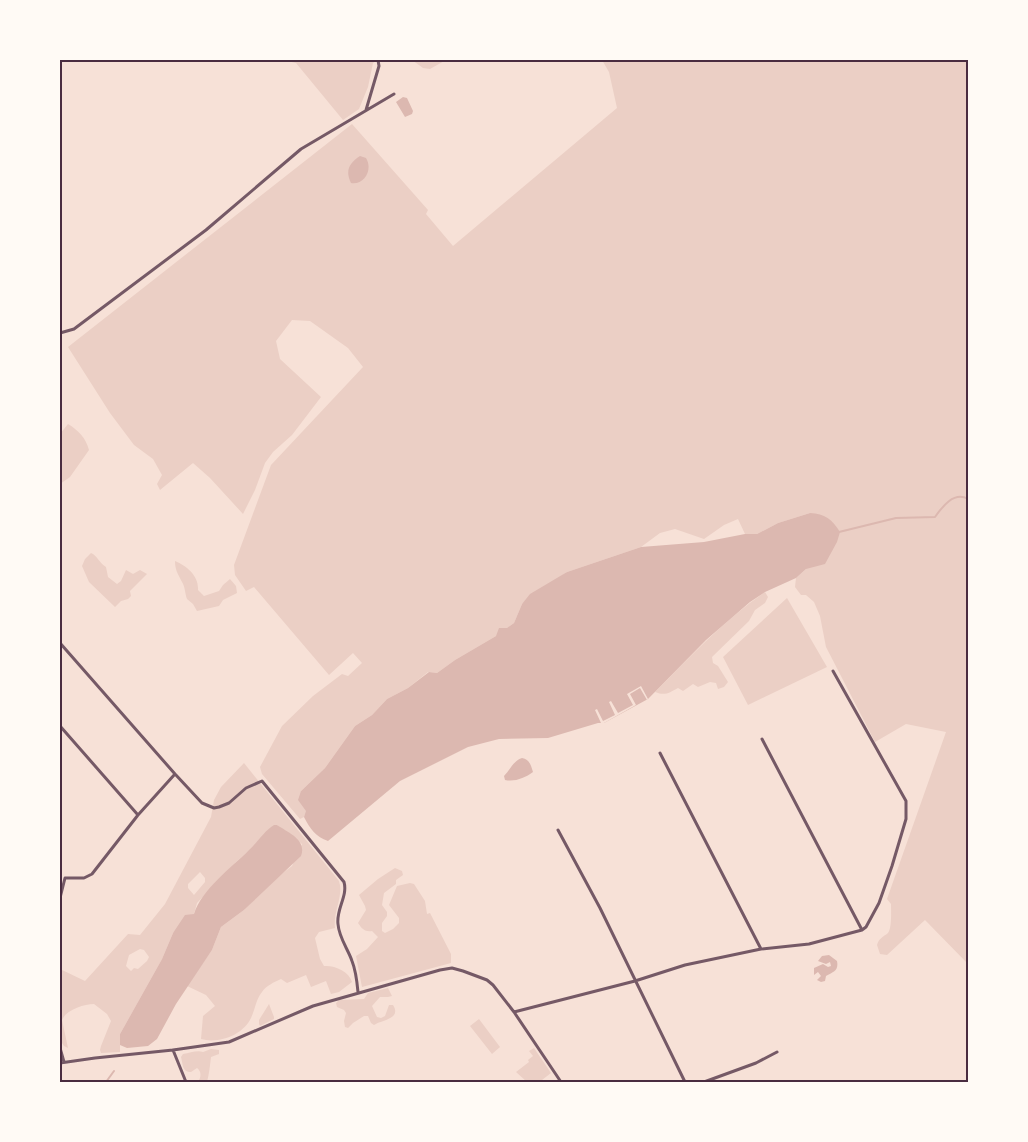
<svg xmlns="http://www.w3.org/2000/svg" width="1028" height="1142" font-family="'PT Sans',sans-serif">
<rect width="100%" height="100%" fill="#f7e1d7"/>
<path fill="#ebcfc5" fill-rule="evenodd" d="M283,60H377L373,63L368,87L359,109L343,120L296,63Z
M412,60H446L430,69L423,68Z
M602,60H968V964L925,920L887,955L880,954L877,945C879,938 883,937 888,933C892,928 891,910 891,904L887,899L946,732L906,724L875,742L826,647L820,616L814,602L806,595H801L795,587L796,578L806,569L810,513L778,523L757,534H745L738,519L724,525L704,539L675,529L660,533L641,547L567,572L522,604L514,623L496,636L455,660L437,673L428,672L408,688L387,699L372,715L355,726L325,768L301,791L307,811L304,817L300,819L262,774L260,767L282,726L313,696L342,674L348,676L362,663L353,653L329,675L254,587L246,591L235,575L234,565L271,465L363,367L348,348L310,321L292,320L276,341L280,359L321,397L292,435L273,452L265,463L255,490L243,514L210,478L193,463L160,490L157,484L162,475L153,459L134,445L110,413L68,347L352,124L428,210L426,214L453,246L617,108L609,72Z
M68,424C78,430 86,438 89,450L70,477L60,484V434Z
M91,553C98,556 99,563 106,567L108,577L117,584L121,581L126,570L133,574L140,570L147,574L130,591L131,596L128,599L121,601L115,607L89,582L82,566L85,559Z
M175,561C187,566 199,576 198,590L204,596L219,591L223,585L230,579L236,586L237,593L223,600L219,606L197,611L193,604L187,599C185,594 185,586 182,582C178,574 175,570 175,561Z
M765,592L768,597L765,603L755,610L749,621L712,657L713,663L718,666L728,682L724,687L718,689L716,683L710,682L698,687L693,684L683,691L678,688C669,693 665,696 655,692C690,657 724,620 765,592Z
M787,598L827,667L748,705L723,657Z
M244,763L339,881C344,896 333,911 335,928L319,932L315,938L320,959L324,966C334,965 349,971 352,982L339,992L331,994L326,981L311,987L306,975L287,983L281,979C274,982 266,986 262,992C256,999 255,1010 251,1018C243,1035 219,1044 201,1039L203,1016L215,1006L206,995L187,986L212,950L221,927L244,910L279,876L292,866L302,844L277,825L235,863L197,903L194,914L173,933L162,959L120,1034V1052L101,1053L100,1050L101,1046L111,1021L107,1014L94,1004C84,1004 66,1010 62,1020L68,1048L64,1046L60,1040V969L85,981L128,934L140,935L165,904L211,817L214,800L221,787ZM200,872L205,878V882L194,895L188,888V884ZM140,949L144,950L149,957L147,961L138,969L134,968L131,971L126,966L129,955Z
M395,868L402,871L403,875L396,880V884L384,893L382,905L387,912V916L382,923V931L385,933L393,929L399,923V918L389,905L397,886L410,883L414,884L425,901L427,914L430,913L451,954V963L362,987L356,956L367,949L378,937L372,931C365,932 362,929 358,923L366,910L365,906L359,895L378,879Z
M388,988L392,996L388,997H380L372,1006L377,1017L381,1018L385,1016L389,1005H393C402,1019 381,1020 374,1025L371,1023L368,1016H364L353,1023L348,1028L345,1027L344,1021L346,1013L344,1010L337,1007L336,1003L339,1000L364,999L368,993Z
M269,1004L274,1017V1019L260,1026L259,1024V1020Z
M479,1019L500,1047L492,1054L470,1026Z
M534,1048L551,1073L542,1080L543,1082H527L516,1072L529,1062L528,1060L533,1056L529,1051Z
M211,1049L219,1050V1054L211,1057C210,1066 209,1074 207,1082H198C201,1077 202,1072 197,1068L191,1072C182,1072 183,1064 181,1057L183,1054C190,1053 197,1050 203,1052Z"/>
<path fill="#dcb8b0" d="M403,97L407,98L413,111L412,114L405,117L396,102Z
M360,156L366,158C373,169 365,185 351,183C345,171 349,163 360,156Z
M810,513C825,514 832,519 840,532L837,542L825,564L806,569L796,578L765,592L750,602L706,640L648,699L604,723H598L548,738L499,739L468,747L400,781L328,841C316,837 310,829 304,817L306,811L298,800L301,791L325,768L355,726L372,715L387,699L408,688L429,672L437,673L455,660L496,636L499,628H507L514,623L522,604L530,594L567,572L641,547L704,542L745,534H757L778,523Z
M522,758C529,759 531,765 533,772C525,778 515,782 505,780L504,776C511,769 513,761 522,758Z
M274,825H277C289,833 307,840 301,856L244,910L221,927L212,950L176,1004L157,1039L148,1046L127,1048L120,1045V1034L162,959L173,933L185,915L194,914C202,889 231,868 249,850C258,842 264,831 274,825Z
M829,955L837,961C839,971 833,972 826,976L825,981L821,982L817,980L821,976L818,972L814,975V968L823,964L828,967L831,966L830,962L826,964L818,961L822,956Z"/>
<path fill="#f7e1d7" d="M641,686L648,699L647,700L640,688L630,694L636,705L604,723H601L595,710L597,709L603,721L615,715L609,702L611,701L618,713L633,705L627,694Z"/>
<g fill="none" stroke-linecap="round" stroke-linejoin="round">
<path stroke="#dcb8b0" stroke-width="2" d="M839,532L896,518L935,517C942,507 954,491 968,499
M106,1082L114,1071"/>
<path stroke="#755966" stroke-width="3" d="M366,110L379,66L378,60
M60,333L74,329L206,230L301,149L394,94
M60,643L175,774L202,803L214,808L219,807L229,803L246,788L262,781L344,882C348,896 336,909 338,924C339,938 348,949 352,961C356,971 357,981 358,992
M60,726L138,815
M762,739L862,930
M660,753L761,949
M558,830L600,908L685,1082
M60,898L65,878H84L92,874L138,815L175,774
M514,1012L635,981L685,965L761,949L809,944L862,930L866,927L879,903L892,866L906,819V801L833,671
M60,1048L64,1062
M173,1050L186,1082
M60,1063L95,1058L173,1050L229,1042L313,1006L440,970L452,968L463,971L487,980L493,985L514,1012L561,1082
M704,1082L756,1063L777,1052"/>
</g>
<rect width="1028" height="1142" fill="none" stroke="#fffaf5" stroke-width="122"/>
<rect x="61" y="61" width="906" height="1020" fill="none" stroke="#4a2c40" stroke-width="2"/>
</svg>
